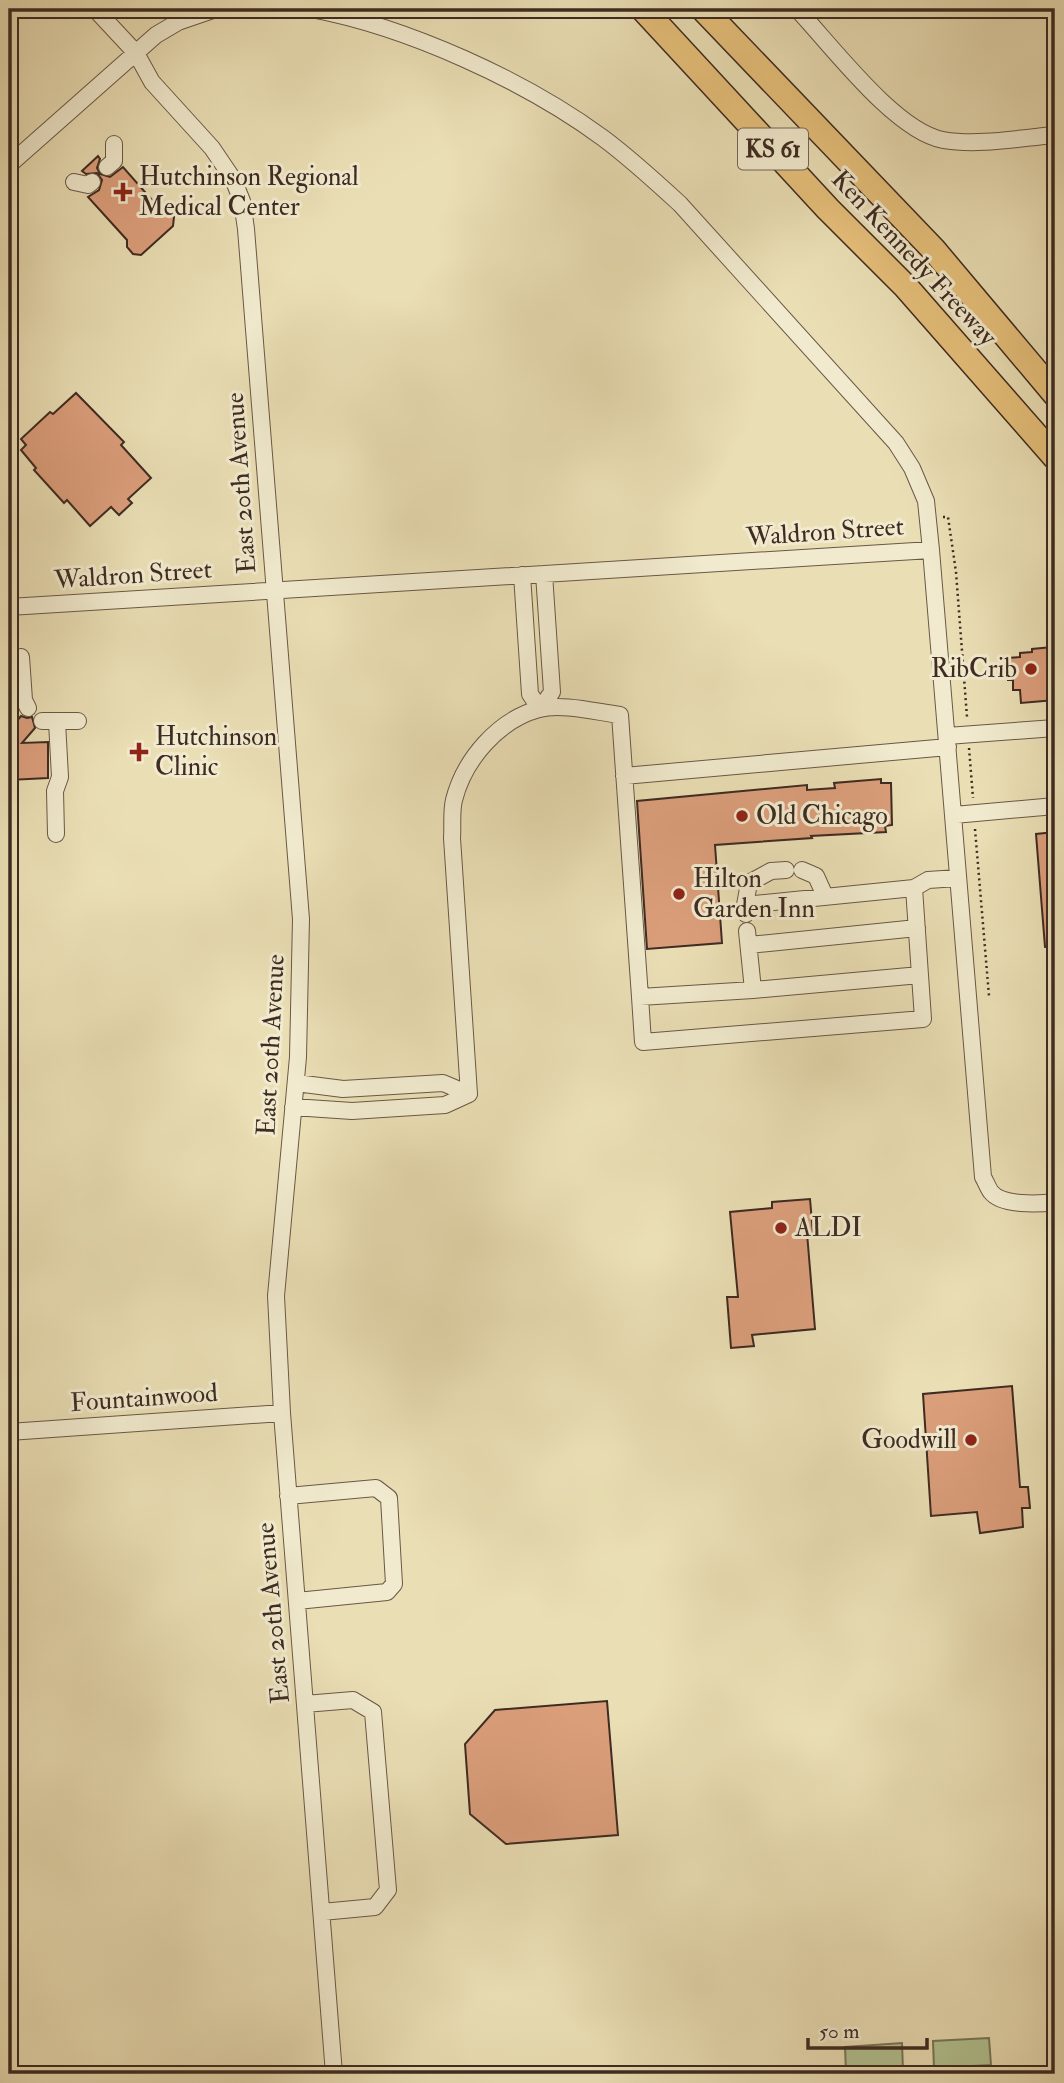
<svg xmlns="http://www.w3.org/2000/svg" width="1064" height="2083" font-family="'IM FELL Double Pica',serif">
<rect width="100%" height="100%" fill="#eadeb4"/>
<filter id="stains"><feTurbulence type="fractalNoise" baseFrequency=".00286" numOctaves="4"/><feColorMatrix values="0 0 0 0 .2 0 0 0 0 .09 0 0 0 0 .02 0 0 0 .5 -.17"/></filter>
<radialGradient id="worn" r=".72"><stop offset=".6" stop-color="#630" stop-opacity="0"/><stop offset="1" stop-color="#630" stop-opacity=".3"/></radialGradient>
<path fill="#b2c291" stroke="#78765a" stroke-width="2" d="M989,2038L991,2065L934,2068L933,2041Z
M902,2043L903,2070L846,2073L845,2047Z"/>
<path fill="#db9e7b" stroke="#3e2b22" stroke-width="2" d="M98,156L100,159L97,168L100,174L110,177L123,167L159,208L165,209L174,217L173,226L141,255L133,254L127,247V240L88,197L99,190L102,180L97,173L86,174L82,171Z
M76,393L124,442L121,445L151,478L128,499L132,503L119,515L111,507L90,526L67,500L64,503L34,470L36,468L21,450L26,445L21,439L50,412L53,414Z
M1052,647V654L1055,653V700L1021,703L1020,690H1013V680H1008L1007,658L1020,657V653L1032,652V649Z
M21,716L27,718L32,717L35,728L22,743L48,742V778L9,780V730Z
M881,779V783H891L892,825L885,826L886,832L811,836L812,838L715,845L722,943L647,949L637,801L807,785V790L835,788L834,783Z
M1055,832V946L1045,947L1036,834Z
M810,1199L813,1233H807L815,1329L752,1335L754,1346L731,1348L727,1297H738L730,1212L772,1208V1202Z
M1012,1386L1020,1487H1028L1030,1508H1022L1023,1527L980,1533L977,1512L931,1516L923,1394Z
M607,1701L618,1835L506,1844L470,1814L465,1744L495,1710Z"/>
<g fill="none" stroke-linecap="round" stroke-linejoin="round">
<g stroke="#695846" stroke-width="18">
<path id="minor" d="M95,9L136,53L152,82L212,148L233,179L242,201L246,229L301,919L298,1057L276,1296L282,1413L334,2074
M311,9C407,27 524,80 603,138C630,158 655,181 680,204L896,443L912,468L926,501L931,550
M797,9C831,45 895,131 943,140C979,146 1019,138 1055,135
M9,165L156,35L178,22L216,9
M107,167L114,161V144
M74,182L88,185L92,182
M522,575L530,694L540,709L552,692L544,574
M9,607L931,550L983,1177C986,1182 988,1188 991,1192C1002,1206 1039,1204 1055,1202
M21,657L24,700L28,708
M42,721H78
M947,736L1055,728
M624,776L948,747
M954,815L1055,806
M56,834L55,791L60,777L57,722
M802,870L816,876L825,896
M745,905L749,883L771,871L786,870
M746,914L745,905L914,888L928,880L958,878
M749,945L917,928
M753,990L920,975
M640,997L643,1042L923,1019L914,888
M469,1094L452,838C453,826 451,812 454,800C464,760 498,720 539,709C562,703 596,712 620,715L640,997L753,990L747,931
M293,1107L352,1111L445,1105L469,1094L443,1083L343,1089L296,1083
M9,1432L282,1413
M288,1496L376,1488L389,1498L394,1584L387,1592L297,1601
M305,1704L353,1700L373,1712L388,1890L375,1907L322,1912"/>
</g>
<g stroke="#3e2b22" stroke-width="27">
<path id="highway" d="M643,9L828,209L906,287L1055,457
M703,9L933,249L1055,394"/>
</g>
<path stroke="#3e2b22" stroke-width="2.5" stroke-dasharray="2 3.5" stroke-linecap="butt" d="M943,517H948L956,572L967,717
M969,748L973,798
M975,829L989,996"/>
<use href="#minor" stroke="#f1eace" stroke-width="16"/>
<use href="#highway" stroke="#e5bf7a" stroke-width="24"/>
</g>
<g fill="#8f2418" stroke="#f1eace" stroke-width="2.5">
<path d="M119.5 181.5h7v7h7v7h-7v7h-7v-7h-7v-7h7z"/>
<circle cx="1031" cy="669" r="7"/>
<path d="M135.5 741.5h7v7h7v7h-7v7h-7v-7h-7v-7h7z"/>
<circle cx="742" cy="816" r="7"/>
<circle cx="679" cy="894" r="7"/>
<circle cx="781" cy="1228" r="7"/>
<circle cx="971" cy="1440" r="7"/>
</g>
<g text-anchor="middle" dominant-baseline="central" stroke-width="6" stroke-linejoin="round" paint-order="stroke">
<rect fill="#f1eace" stroke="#746456" stroke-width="2" x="738" y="128.5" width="70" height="41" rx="5"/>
<g font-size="24" font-weight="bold" fill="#3e2b22">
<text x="773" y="149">KS 61</text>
</g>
<g font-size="26" fill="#3e2b22" stroke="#f1eace" text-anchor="start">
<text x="139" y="177">Hutchinson Regional<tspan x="139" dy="30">Medical Center</tspan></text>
<text x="1017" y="669" text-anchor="end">RibCrib</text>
<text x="155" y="737">Hutchinson<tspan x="155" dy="30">Clinic</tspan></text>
<text x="756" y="816">Old Chicago</text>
<text x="693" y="879">Hilton<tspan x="693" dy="30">Garden Inn</tspan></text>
<text x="795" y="1228">ALDI</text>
<text x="957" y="1440" text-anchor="end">Goodwill</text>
</g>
<g font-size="26" fill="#3e2b22" stroke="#f1eace">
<text transform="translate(914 258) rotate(47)">Ken Kennedy Freeway</text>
<text transform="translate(241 483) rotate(-94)">East 20th Avenue</text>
<text transform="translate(825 532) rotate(-4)">Waldron Street</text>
<text transform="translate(133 575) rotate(-4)">Waldron Street</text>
<text transform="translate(271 1045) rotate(-87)">East 20th Avenue</text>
<text transform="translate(144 1398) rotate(-4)">Fountainwood</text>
<text transform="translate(273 1613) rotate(-95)">East 20th Avenue</text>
</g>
</g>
<rect width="1064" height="2083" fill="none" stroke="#eadeb4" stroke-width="35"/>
<rect x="10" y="10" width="1043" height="2062" fill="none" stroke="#3e2b22" stroke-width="3.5"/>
<rect x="18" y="18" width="1029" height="2048" fill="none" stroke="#3e2b22" stroke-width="2"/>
<path d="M808 2038v10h119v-10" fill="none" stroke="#3e2b22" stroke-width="3.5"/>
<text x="819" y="2038" font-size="21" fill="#3e2b22" stroke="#f1eace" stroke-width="5" paint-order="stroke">50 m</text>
<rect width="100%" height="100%" filter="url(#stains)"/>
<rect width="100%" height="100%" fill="url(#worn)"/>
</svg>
